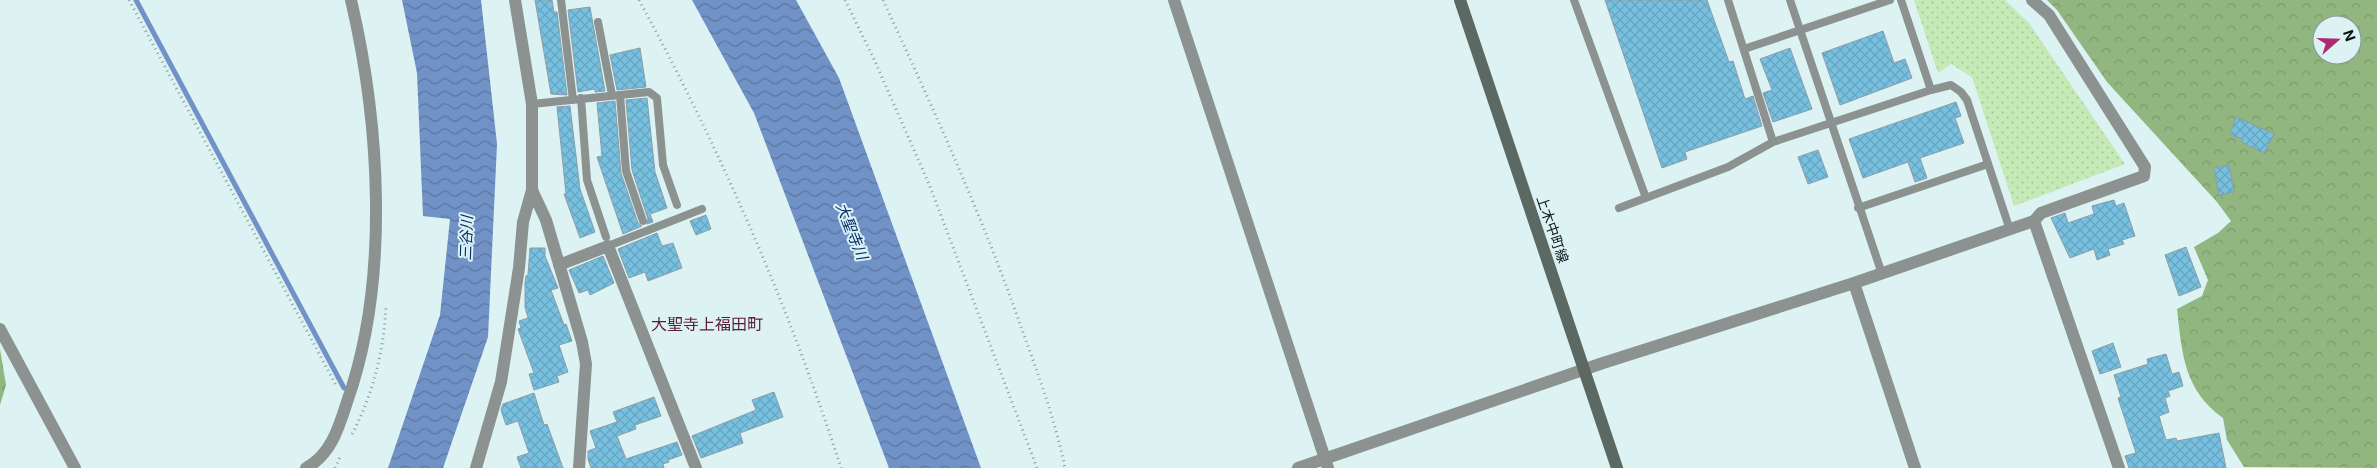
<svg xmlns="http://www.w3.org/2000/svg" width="2377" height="468" font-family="Inter,'Noto Sans JP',sans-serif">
<defs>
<pattern id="grass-dots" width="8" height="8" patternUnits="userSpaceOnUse" patternTransform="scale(1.25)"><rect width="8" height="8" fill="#c6eab6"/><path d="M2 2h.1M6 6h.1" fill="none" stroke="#a9c89b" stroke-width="1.8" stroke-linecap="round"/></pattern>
<pattern id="forest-crowns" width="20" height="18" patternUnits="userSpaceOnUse" patternTransform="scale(1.25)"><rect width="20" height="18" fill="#91b67f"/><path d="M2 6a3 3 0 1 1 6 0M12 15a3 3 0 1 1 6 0" fill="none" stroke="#7c9b6d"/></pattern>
<pattern id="water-waves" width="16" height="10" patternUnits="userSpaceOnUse" patternTransform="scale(1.25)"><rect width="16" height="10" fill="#7192c6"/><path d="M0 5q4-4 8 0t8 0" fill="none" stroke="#5b769f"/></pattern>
<pattern id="building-cross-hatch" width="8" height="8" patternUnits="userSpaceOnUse" patternTransform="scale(1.25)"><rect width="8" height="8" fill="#77c0e0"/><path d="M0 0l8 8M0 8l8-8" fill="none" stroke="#66a4bf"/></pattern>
</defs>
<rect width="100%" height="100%" fill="#dcf2f3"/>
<path fill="url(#grass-dots)" d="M1914,0H2005L2029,23L2125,164L2014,206L1972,77L1951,64L1938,73Z"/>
<path fill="url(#forest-crowns)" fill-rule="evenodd" d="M2047,0H2377V468L2244,467L2227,440L2223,418C2184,390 2182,354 2177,309L2202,296L2208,280L2194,247L2218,233L2231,221L2217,202L2107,82L2057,10ZM2322,25H2352V55H2322Z
M0,349L6,385L0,405Z"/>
<path fill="url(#water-waves)" d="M402,0H481L497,144L488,337L443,468H388L440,315L450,219L423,216L417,73Z
M692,0H796L839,78L981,468H889L754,113Z"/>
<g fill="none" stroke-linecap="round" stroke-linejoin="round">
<path stroke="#7192c6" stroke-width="5" d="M136,0L344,388"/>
</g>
<path fill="url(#building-cross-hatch)" stroke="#8c9ea7" d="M535,0H552L554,12H557L567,95L551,94Z
M1605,0H1707L1729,62L1733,61L1745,99L1753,96L1762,126L1685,152L1687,159L1662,168Z
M590,7L605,91L595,92V89L578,92L568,10Z
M1883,31L1894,63L1905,59L1912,78L1840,105L1822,53Z
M640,48L646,87L617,90L610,55Z
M1790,48L1812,109L1773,122L1763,93L1772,90L1760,59Z
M647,98L655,172L667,208L650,214L653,222L647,224L648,219L632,170L626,100Z
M615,101L621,173L638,223L642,226L623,234L597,157L602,156L597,103Z
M1956,102L1961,116L1955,118L1964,143L1920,158L1927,178L1915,182L1908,162L1863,178L1849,139Z
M570,106L580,189L595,232L580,238L564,194H566L557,107Z
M2236,117L2274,134L2264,153L2241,142L2243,139L2230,135Z
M1818,150L1828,177L1808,184L1798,157Z
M2229,165L2234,192L2219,195L2214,168Z
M2114,200L2116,206L2124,203L2135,236L2122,240L2124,244L2108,249L2110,255L2097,260L2094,249L2070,258L2051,218L2065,213L2068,223L2094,214L2092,206Z
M706,215L711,229L696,235L690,221Z
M657,233L662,246L673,243L682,268L648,281L645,272L629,278L618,249Z
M2186,247L2201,287L2179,296L2165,255Z
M530,248H545V256L558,288L551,290L564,325L566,324L572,341L559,345L568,372L557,376L559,382L534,390L529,374L534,373L518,329L521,328L519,321L528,318L525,307V283L526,276L528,275Z
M603,256L614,283L590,295L588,290L579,293L569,270Z
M2113,343L2121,367L2100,374L2092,351Z
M2166,354L2172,374L2179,372L2183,386L2168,391L2170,396L2165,398L2169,412L2159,416L2166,440L2176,438L2177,441L2219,433L2226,468H2129L2125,456L2136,453L2118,398L2121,397L2114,375L2148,364L2147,359Z
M774,392L783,417L740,433L743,443L701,458L692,436L756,410L752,400Z
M534,393L544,425L547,424L563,468H521L517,457L529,453L518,421L506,425L501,410L503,404Z
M654,397L661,416L635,425L636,429L617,436L626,459L677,442L682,455L668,460L669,462L663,464L664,468H591L588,459V451L596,448L590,431L617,422L613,412Z"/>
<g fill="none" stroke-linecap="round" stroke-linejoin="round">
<path stroke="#8c9d9e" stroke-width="3" stroke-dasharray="1 4" stroke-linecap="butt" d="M129,0L337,387
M639,0C720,149 789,306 841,468
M845,0L873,57L929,184L1037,468
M883,0C932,106 981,213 1020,324C1037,371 1055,419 1065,468
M352,434C373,395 384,350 386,306
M335,468L340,457"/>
<path stroke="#8b928f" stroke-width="8" d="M561,0L573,100
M1574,0L1646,198
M1728,0L1773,142
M1790,0L1882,274
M1901,0L1931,90
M598,22L612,95
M1744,49L1890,0
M620,95L626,171L643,221
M581,98L587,180L606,237
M532,104L649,92L657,98L663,165L677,205
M1619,208L1728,167L1773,142L1931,90L1951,85L1961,92L1967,100L2010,230
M1858,208L1988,164
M608,246L702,209"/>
<path stroke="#8b928f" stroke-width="12" d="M1174,0L1328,468
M532,190L546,220L582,342L586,364L579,468
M2034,221L2119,468
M559,265L608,246L696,468
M1854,283L1915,468
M306,468C331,455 339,427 347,402C390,281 380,124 351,0
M476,468L501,382L519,268L523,222L532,190
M1298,468L1603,363L1854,283L2034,221L2041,213L2144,176L2145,167L2049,15L2032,0"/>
<path stroke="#8b928f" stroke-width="12" d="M515,0L532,104V190
M0,329L75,468"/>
<path stroke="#5c6862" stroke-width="12" d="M1460,0L1617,468"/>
</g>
<g text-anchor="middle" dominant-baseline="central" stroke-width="4" stroke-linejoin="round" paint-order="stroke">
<g font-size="14" fill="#0a1212" stroke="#dcf2f3">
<text transform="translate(1553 229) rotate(71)">上木中町線</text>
</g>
<g font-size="15" font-style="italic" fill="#052d6b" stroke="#dcf2f3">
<text transform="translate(852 231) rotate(68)">大聖寺川</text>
<text transform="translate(466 238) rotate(-88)">三谷川</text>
</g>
<g font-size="16" fill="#5b1b3b" stroke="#dcf2f3">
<text x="707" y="324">大聖寺上福田町</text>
</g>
</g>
<g transform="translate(2337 40) rotate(70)"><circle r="24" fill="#dcf2f3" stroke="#889899"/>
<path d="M0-4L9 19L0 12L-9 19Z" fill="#ae2971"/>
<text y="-8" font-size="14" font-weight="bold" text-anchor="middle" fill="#0a1212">N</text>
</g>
</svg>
